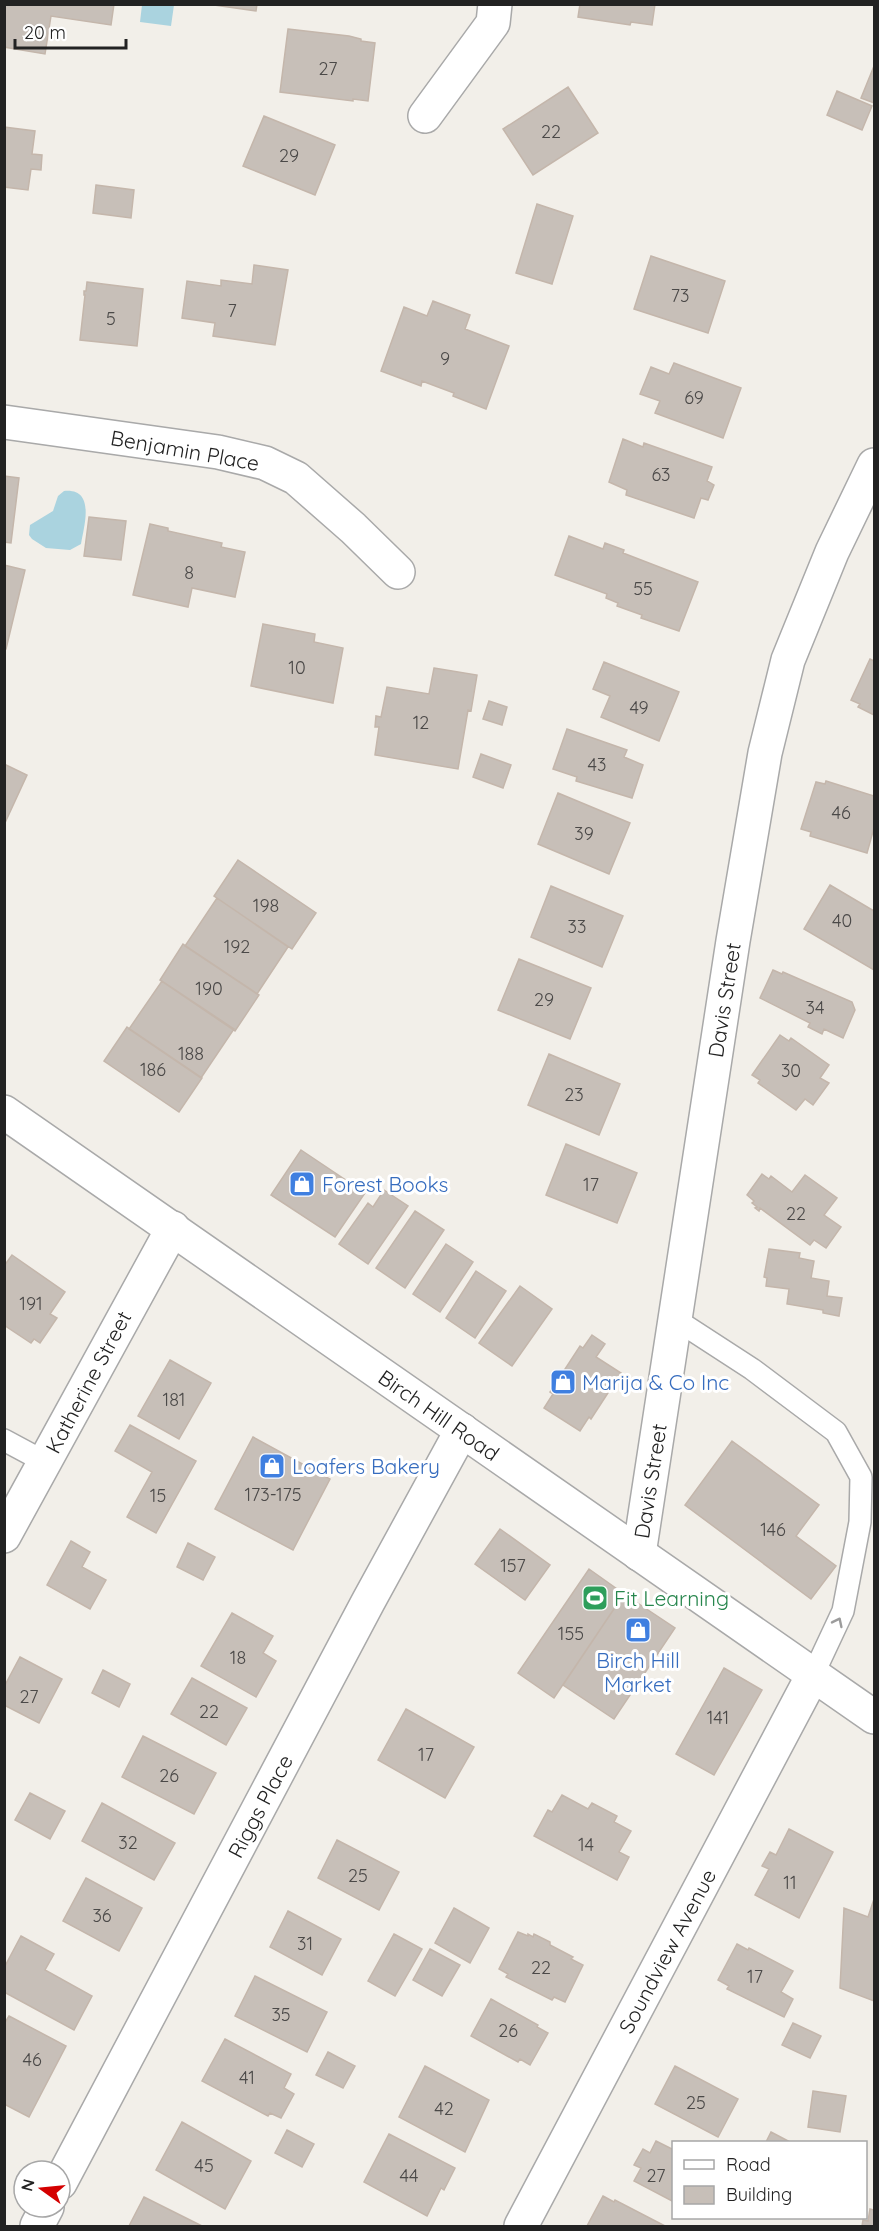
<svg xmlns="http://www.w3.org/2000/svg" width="879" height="2231" font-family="Quicksand,sans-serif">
<rect width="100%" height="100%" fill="#f2efe9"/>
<path fill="#aad3df" d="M142,5H174L171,26L140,22Z
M64,491C96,488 84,526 81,544L70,550L46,548L32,539L29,535L30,525L53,511L58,496Z"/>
<path fill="#c7bfb8" stroke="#c4b6ab" stroke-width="1.5" d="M4,4H114L111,25L51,16L45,54L4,47Z
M207,4H257L256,11Z
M580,4H655L652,25L631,22L630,25L578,17Z
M288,29L349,36L361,39V41L375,43L368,101L353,99V101L280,92Z
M874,66V103L861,98Z
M568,87L598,133L533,175L503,129Z
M837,91L872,106L862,130L827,115Z
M264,116L335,145L315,195L243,166Z
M4,127L35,131L32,154L42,155L41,170L31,169L28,190L4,187Z
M96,185L134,190L131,218L93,213Z
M537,204L573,216L552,284L516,273Z
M651,256L725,281L708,333L634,309Z
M254,265L288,270L275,345L213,336L215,323L182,318L187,281L221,286V280L252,284Z
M87,282L143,289L137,346L80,340L85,295H84V291H86Z
M433,301L470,315L465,329L509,346L486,409L453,396L454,393L422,381L421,386L381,371L404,307L427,316Z
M674,363L741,388L723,438L655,413L660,401L640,394L651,367L669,374Z
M623,439L643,447L644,443L712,467L707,481L714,485L708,500L701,498L694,518L626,495L627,490L609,482Z
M4,476L19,478L11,543L4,542Z
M89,517L126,521L121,560L84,556Z
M150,524L168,528V531L222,543L221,547L245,552L235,597L192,588L188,607L133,595Z
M569,536L603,549L605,543L624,550L623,553L698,582L679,631L641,618L642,615L617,606L618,603L606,598L607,594L555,575Z
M4,565L25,570L6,649H4Z
M263,624L315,634L314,642L343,648L333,703L251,686Z
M870,659L874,661V715L858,707L860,704L851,700Z
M604,662L679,692L659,741L601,717L610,696L593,689Z
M434,668L477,675L471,711L468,710L458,769L375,755L379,727H375L376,716L381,717L387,687L429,694Z
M489,701L507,707L502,725L483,719Z
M567,729L627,750L624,757L643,765L632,798L576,781L577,777L553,769Z
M481,754L511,765L503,788L473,777Z
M4,764L27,775L4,825Z
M826,781L874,796V828L867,853L810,836L811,832L801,829L816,782L825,784Z
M558,793L630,823L609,874L538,844Z
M238,860L316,913L292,949L214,896Z
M830,885L874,911V970L804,929Z
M551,886L623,916L602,967L531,937Z
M217,898L288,947L257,994L185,946Z
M183,944L259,995L235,1031L160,980Z
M519,959L591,988L570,1039L498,1010Z
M773,970L782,974L783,972L852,1002L855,1010L843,1038L824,1029L822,1034L808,1027L810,1023L760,998Z
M162,981L234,1029L201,1078L129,1029Z
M127,1027L202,1078L179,1112L104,1061Z
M780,1035L789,1041L791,1038L829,1065L820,1078L829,1083L813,1105L805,1099L796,1110L758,1083L760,1080L752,1075Z
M549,1054L620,1084L599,1135L528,1105Z
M566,1144L637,1173L617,1223L546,1195Z
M301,1150L365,1193L335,1237L271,1195Z
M762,1174L769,1179L771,1176L792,1192L805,1175L837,1198L824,1215L841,1227L826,1248L814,1240L810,1245L760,1208L759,1211L755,1208L757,1207L752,1203L754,1201L747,1195Z
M384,1190L408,1206L368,1264L339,1244L368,1203L373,1207Z
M415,1211L444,1230L405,1288L376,1268Z
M446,1244L473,1262L440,1312L413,1294Z
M769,1249L800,1253L799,1258L814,1261L811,1278L829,1281L827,1296L842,1298L839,1316L823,1313V1310L787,1304L789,1289L766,1286L767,1278L764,1277Z
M12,1255L65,1292L50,1314L57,1318L40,1343L34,1339L31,1343L4,1325V1266Z
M476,1271L506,1291L475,1338L446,1318Z
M520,1286L552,1309L512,1366L479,1343Z
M592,1335L605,1344L596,1357L621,1373L591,1419L589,1417L580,1431L544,1408L553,1394L550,1392L580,1346L583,1348Z
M170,1360L211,1383L179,1439L138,1416Z
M130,1425L196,1461L156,1533L127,1517L152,1472L115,1451Z
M253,1437L330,1479L293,1550L215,1509Z
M732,1441L819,1505L796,1536L836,1566L811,1599L685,1505Z
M500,1529L550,1565L525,1600L475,1564Z
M71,1541L90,1552L82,1567L106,1580L90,1609L47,1585Z
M188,1543L215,1557L203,1580L177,1567Z
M589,1569L624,1594L554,1698L518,1673Z
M624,1594L675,1628L614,1719L563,1685Z
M232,1613L273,1636L263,1653L276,1661L256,1697L201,1666Z
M20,1657L62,1679L39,1723L4,1705V1687Z
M724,1668L762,1690L714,1775L676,1754Z
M103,1670L130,1684L119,1707L92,1693Z
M192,1678L247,1708L226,1745L171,1714Z
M406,1709L474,1747L445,1798L378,1760Z
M143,1736L216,1773L194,1814L122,1777Z
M30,1793L65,1811L50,1839L15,1820Z
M562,1795L588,1809L592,1803L617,1816L614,1822L631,1831L619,1852L629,1857L617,1880L534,1836L548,1810L552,1812Z
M102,1803L175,1843L154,1880L82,1841Z
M789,1829L833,1852L799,1918L755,1895L769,1869L762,1866L770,1852L776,1855Z
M337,1840L399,1872L379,1910L318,1878Z
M86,1878L142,1908L119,1951L63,1921Z
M874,1899V2001L840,1988L844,1908L868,1917Z
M454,1908L489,1928L470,1963L435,1943Z
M288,1911L341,1939L322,1975L270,1947Z
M518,1932L528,1936V1934L533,1937L534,1934L550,1942V1945L573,1957L571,1959L583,1965L565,2002L554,1997L552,2000L506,1977L508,1974L499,1969Z
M394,1934L422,1949L395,1996L368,1981Z
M21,1936L54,1954L45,1970L92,1996L74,2030L4,1992V1968Z
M737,1944L748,1950L749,1948L793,1971L781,1992L793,1999L784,2017L727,1989L729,1986L718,1980Z
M430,1949L460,1965L442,1996L413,1980Z
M255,1976L327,2012L307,2052L235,2016Z
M491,1999L538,2025L537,2027L548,2033L530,2065L520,2059L518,2062L471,2036Z
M9,2016L66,2046L29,2117L4,2104V2024Z
M793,2023L821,2036L810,2058L782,2045Z
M225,2039L291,2074L284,2088L294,2094L281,2118L270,2113L268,2116L202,2081Z
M328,2052L355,2066L343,2088L316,2075Z
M425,2066L489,2100L465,2152L399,2117Z
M675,2066L738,2099L718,2137L655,2104Z
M813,2091L846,2096L840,2132L808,2127Z
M182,2122L251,2161L225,2209L156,2170Z
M287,2130L314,2144L302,2167L275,2153Z
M771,2132L790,2142H766Z
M389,2134L455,2168L444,2190L441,2188L427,2216L364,2182Z
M656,2141L674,2150V2202L634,2181L641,2168L634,2165L643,2149L650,2153Z
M603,2196L614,2202L615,2200L665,2226H587Z
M144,2197L202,2226H129Z
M870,2209L874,2210V2226H862L863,2220L868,2221Z"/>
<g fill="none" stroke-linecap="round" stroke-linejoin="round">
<g stroke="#a9a9a9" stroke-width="24">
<path id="service" d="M675,1319L752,1369L836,1432L861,1477L860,1522L843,1611L813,1675
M4,1440L45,1462"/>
</g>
<g stroke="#a9a9a9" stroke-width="36">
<path id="minor" d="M425,116L493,23L495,4
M4,422L218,452L265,463L296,478L353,528L398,572
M4,1536L173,1228
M639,1554L733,941L765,753L788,660L832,552L874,465
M60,2183L368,1602L462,1430
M37,2226L47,2207
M521,2226L813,1675"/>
</g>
<g stroke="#a9a9a9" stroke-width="36">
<path id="tertiary" d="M4,1112L874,1717"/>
</g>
<use href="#service" stroke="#fff" stroke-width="21"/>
<use href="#minor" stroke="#fff" stroke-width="33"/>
<use href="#tertiary" stroke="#fff" stroke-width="33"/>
</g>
<defs><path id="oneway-chevron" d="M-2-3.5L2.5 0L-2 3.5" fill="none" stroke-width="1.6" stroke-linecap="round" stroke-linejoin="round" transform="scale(1.5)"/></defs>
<use stroke="#9c9c9c" href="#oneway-chevron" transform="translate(838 1622) rotate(-64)"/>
<defs>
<g id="shop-square" transform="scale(1.35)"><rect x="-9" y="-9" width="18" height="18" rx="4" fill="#3f7fe0" stroke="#fff"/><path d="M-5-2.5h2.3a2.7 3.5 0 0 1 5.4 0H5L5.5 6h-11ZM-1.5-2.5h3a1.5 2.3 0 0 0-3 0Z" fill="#fff"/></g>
<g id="stadium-square" transform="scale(1.35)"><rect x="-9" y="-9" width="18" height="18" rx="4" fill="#2e9e5b" stroke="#fff"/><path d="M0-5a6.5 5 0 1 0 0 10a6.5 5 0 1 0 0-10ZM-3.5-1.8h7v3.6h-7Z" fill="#fff"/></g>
</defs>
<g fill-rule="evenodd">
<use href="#shop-square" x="302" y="1184"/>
<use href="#shop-square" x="563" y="1382"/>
<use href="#shop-square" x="272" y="1466"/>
<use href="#stadium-square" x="595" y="1598"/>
<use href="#shop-square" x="638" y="1630"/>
</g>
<g text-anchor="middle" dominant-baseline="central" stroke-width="6" stroke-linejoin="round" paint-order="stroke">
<g font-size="18" fill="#4b4948">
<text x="328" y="68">27</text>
<text x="551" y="131">22</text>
<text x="289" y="155">29</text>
<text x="680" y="295">73</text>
<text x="232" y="310">7</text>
<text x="111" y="318">5</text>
<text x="445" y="358">9</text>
<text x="694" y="397">69</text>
<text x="661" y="474">63</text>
<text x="189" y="572">8</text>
<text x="643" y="588">55</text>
<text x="297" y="667">10</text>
<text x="639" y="707">49</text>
<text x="421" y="722">12</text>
<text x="597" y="764">43</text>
<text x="841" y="812">46</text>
<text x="584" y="833">39</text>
<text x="266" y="905">198</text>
<text x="842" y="920">40</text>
<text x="577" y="926">33</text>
<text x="237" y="946">192</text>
<text x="209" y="988">190</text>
<text x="544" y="999">29</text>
<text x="815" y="1007">34</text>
<text x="191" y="1053">188</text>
<text x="153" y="1069">186</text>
<text x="791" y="1070">30</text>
<text x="574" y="1094">23</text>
<text x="591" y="1184">17</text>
<text x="796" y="1213">22</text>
<text x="31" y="1303">191</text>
<text x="174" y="1399">181</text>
<text x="273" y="1494">173-175</text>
<text x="158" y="1495">15</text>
<text x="773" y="1529">146</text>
<text x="513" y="1565">157</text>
<text x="571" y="1633">155</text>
<text x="238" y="1657">18</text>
<text x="29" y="1696">27</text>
<text x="209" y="1711">22</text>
<text x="718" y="1717">141</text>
<text x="426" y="1754">17</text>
<text x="169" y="1775">26</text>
<text x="128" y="1842">32</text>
<text x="586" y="1844">14</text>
<text x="358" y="1875">25</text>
<text x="790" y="1882">11</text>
<text x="102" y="1915">36</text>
<text x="305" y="1943">31</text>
<text x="541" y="1967">22</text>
<text x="755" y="1976">17</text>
<text x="281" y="2014">35</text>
<text x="508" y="2030">26</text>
<text x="32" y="2059">46</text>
<text x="247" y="2077">41</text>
<text x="696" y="2102">25</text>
<text x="444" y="2108">42</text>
<text x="204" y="2165">45</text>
<text x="409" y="2175">44</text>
<text x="656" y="2175">27</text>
</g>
<g font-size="21" fill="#222" stroke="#fff">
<text transform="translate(185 450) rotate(10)">Benjamin Place</text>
<text transform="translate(724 1000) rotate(-81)">Davis Street</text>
<text transform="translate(88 1382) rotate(-62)">Katherine Street</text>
<text transform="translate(439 1415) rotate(35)">Birch Hill Road</text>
<text transform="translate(650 1481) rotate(-81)">Davis Street</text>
<text transform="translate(260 1806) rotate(-62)">Riggs Place</text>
<text transform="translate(667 1951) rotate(-62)">Soundview Avenue</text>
</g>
<g font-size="21" fill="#366cbe" stroke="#fff" text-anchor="start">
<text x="322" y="1184">Forest Books</text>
<text x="582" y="1382">Marija &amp; Co Inc</text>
<text x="292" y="1466">Loafers Bakery</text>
<text x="638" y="1660" text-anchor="middle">Birch Hill<tspan x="638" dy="24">Market</tspan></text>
</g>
<g font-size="21" fill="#27864d" stroke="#fff" text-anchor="start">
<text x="614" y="1598">Fit Learning</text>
</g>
</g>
<rect width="879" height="2231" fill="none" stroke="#222222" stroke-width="12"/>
<rect x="672" y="2141" width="195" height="78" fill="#ffffff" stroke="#a7a7a7" stroke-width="1.5"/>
<rect x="684" y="2160" width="30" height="9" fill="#ffffff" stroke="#a7a7a7" stroke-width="1.5"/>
<text x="726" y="2171" font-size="18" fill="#222222">Road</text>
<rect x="684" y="2186" width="30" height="18" fill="#c7bfb8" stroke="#a7a7a7" stroke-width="1.5"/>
<text x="726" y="2201" font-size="18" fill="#222222">Building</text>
<g transform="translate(42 2189) rotate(285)"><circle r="28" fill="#ffffff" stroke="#a7a7a7" stroke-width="1.5"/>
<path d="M0-4.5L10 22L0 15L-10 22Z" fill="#d40000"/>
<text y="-9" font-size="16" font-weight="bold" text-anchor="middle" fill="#222222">N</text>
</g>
<path d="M15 39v9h111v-9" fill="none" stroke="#222222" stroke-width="3"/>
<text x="24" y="39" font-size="18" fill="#222222" stroke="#ffffff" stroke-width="4.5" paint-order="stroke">20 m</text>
</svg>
